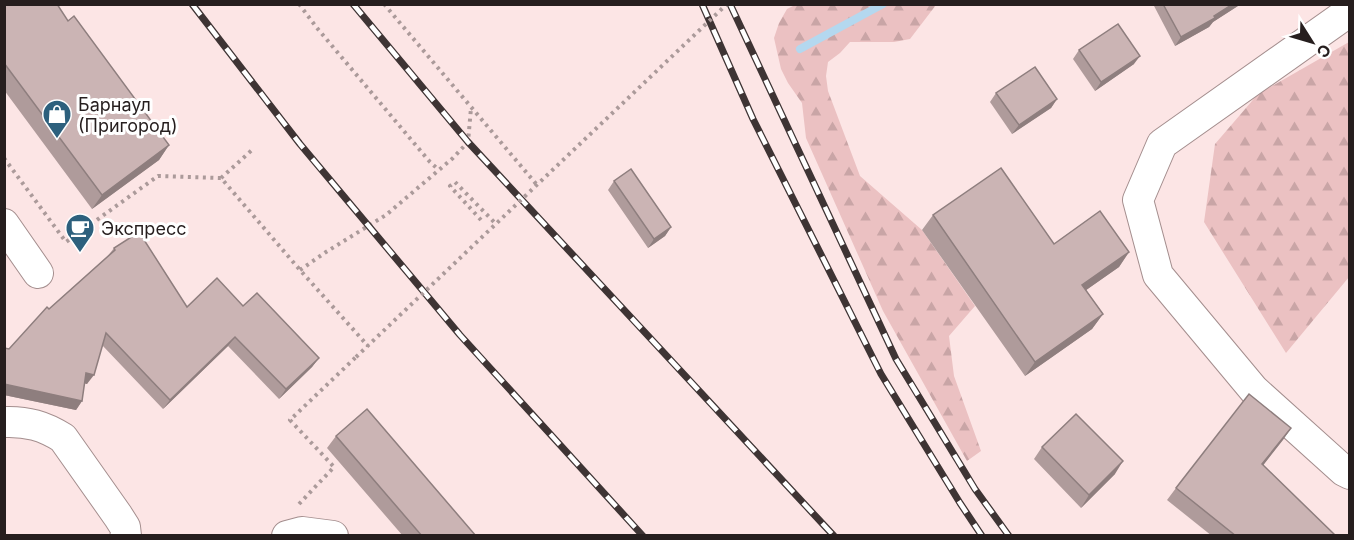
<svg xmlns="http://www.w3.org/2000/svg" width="1354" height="540" font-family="Inter,sans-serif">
<defs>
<pattern id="forest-firs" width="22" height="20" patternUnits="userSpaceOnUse" patternTransform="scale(1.5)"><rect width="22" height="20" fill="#ebc1c2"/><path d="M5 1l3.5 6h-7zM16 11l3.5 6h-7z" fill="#c9a5a6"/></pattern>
</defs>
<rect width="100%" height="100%" fill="#fce5e5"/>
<path fill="url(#forest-firs)" d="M795,5H936L910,39L894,42H850L840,53L828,62L826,76L828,91L860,176L922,230L975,306L949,336L954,376L981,451L967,461L883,311L806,138L802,103L788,83L781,69L774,38L779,23L787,9Z
M1349,42V277L1286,353L1204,222L1215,144L1258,94Z"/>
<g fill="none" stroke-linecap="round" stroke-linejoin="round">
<path stroke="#b4d8ef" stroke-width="8" d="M800,49L883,4"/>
<g stroke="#a48e8e" stroke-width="32">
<path id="minor" d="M1350,11L1162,144L1138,200L1158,275L1254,390L1344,471L1350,474
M4,224L38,273
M4,422C27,421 44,426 63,438L118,516L125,527L126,536
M287,536L302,532L333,536"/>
</g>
<path stroke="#ab9a9a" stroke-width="4" stroke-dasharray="3 4.5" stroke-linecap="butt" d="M299,4L317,28L430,162L439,170
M384,4L537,185
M4,158L66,242L158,176L221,178L300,270L368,346
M221,178L252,150
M481,220L450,186L455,182L496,224
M300,270L326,252L386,215L453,158L468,142L471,108
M299,504L334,467L290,420L356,357"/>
<use href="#minor" stroke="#fff" stroke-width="30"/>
<g stroke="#3e3434" stroke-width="7">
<path id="rail" d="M192,4L300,144L460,335L643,536
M353,4L468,142L834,536
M702,4L753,119L881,374L960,503L982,536
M730,4L896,359L975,489L1009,536"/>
</g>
<use href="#rail" stroke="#fff" stroke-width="4.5" stroke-dasharray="14" stroke-linecap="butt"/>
<path stroke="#ab9a9a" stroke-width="4" stroke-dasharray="3 4.5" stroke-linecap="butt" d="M356,357L727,4"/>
</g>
<path fill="#af9b9b" d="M4,4L68,21L169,145L159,160L92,209L4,90Z
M1153,4H1241L1213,22L1209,27L1175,46Z
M1079,50L1134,64L1095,91L1073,59Z
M996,93L1057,99L1051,108L1012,134L990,102Z
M614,181L671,227L665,236L648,248L608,190Z
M933,215L1054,244L1129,252L1119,267L1086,290L1103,314L1092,329L1025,376L922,230Z
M114,248L187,307L243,306L319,358L312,367L279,399L228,346L163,409L102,345L87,384L84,383L82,401L76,410L4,395V348L9,349L49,309L107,257Z
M1291,428L1263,465L1336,536H1212L1167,500L1176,488Z
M336,436L476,536H403L327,448Z
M1042,447L1115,474L1081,508L1034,459Z"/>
<path fill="#8e7e7e" d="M1233,4H1241L1213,22L1209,27L1175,46L1181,37Z
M1140,56L1134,64L1095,91L1101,82Z
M1057,99L1051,108L1012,134L1019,125Z
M169,145L159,160L92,209L102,195Z
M671,227L665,236L648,248L654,239Z
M1129,252L1119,267L1072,300L1082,285Z
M1103,314L1092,329L1025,376L1035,362Z
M235,337L228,346L163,409L170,400Z
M319,358L312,367L279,399L286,389Z
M86,373L94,375L87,384L79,382Z
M4,384L82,401L76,410L4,395Z
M1291,428L1283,440L1254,477L1262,464Z
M1123,461L1115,474L1081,508L1089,495Z"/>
<path fill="#cbb4b4" stroke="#8e7e7e" stroke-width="1.5" d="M4,4H57L68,21L74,16L169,145L102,195L4,63Z
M1163,4H1233L1214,16L1215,18L1181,37Z
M1118,24L1140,56L1101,82L1079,50Z
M1035,67L1057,99L1019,125L996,93Z
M1001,168L1054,244L1100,211L1129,252L1082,285L1103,314L1035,362L933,215Z
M631,169L671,227L654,239L614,181Z
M139,232L187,307L217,278L243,306L257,293L319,358L286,389L235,337L170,400L106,333L94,375L86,373L82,401L4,384V348L9,349L47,307L49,309L115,250L114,248Z
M1249,394L1291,428L1262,464L1336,536H1236L1176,488Z
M367,409L476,536H422L336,436Z
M1076,414L1123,461L1089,495L1042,447Z"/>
<defs>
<g id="shop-pin" transform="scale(1.5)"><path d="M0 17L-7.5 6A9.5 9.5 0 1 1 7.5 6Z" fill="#2d607d" stroke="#fff"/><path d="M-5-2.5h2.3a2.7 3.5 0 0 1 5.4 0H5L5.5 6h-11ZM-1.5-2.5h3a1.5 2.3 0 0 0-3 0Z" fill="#fff"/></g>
<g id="cafe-pin" transform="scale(1.5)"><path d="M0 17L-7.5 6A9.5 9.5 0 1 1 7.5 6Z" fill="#2d607d" stroke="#fff"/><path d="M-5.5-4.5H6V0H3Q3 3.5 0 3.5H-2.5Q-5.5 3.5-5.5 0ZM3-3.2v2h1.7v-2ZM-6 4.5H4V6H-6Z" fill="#fff"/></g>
</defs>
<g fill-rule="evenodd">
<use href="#shop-pin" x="57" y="114"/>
<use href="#cafe-pin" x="80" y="228"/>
</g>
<g text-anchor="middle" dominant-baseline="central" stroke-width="6" stroke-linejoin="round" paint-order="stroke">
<g font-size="18" fill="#261e1e" stroke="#fff" text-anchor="start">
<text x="78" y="104">Барнаул<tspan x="78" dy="21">(Пригород)</tspan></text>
<text x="101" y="228">Экспресс</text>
</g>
</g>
<rect width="1354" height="540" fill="none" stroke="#261e1e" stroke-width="12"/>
<g transform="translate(1312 42) rotate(127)" stroke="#ffffff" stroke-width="4.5" paint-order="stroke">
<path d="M0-4.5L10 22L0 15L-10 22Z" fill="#261e1e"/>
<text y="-9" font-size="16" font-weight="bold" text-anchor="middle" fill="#261e1e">С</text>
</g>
</svg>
